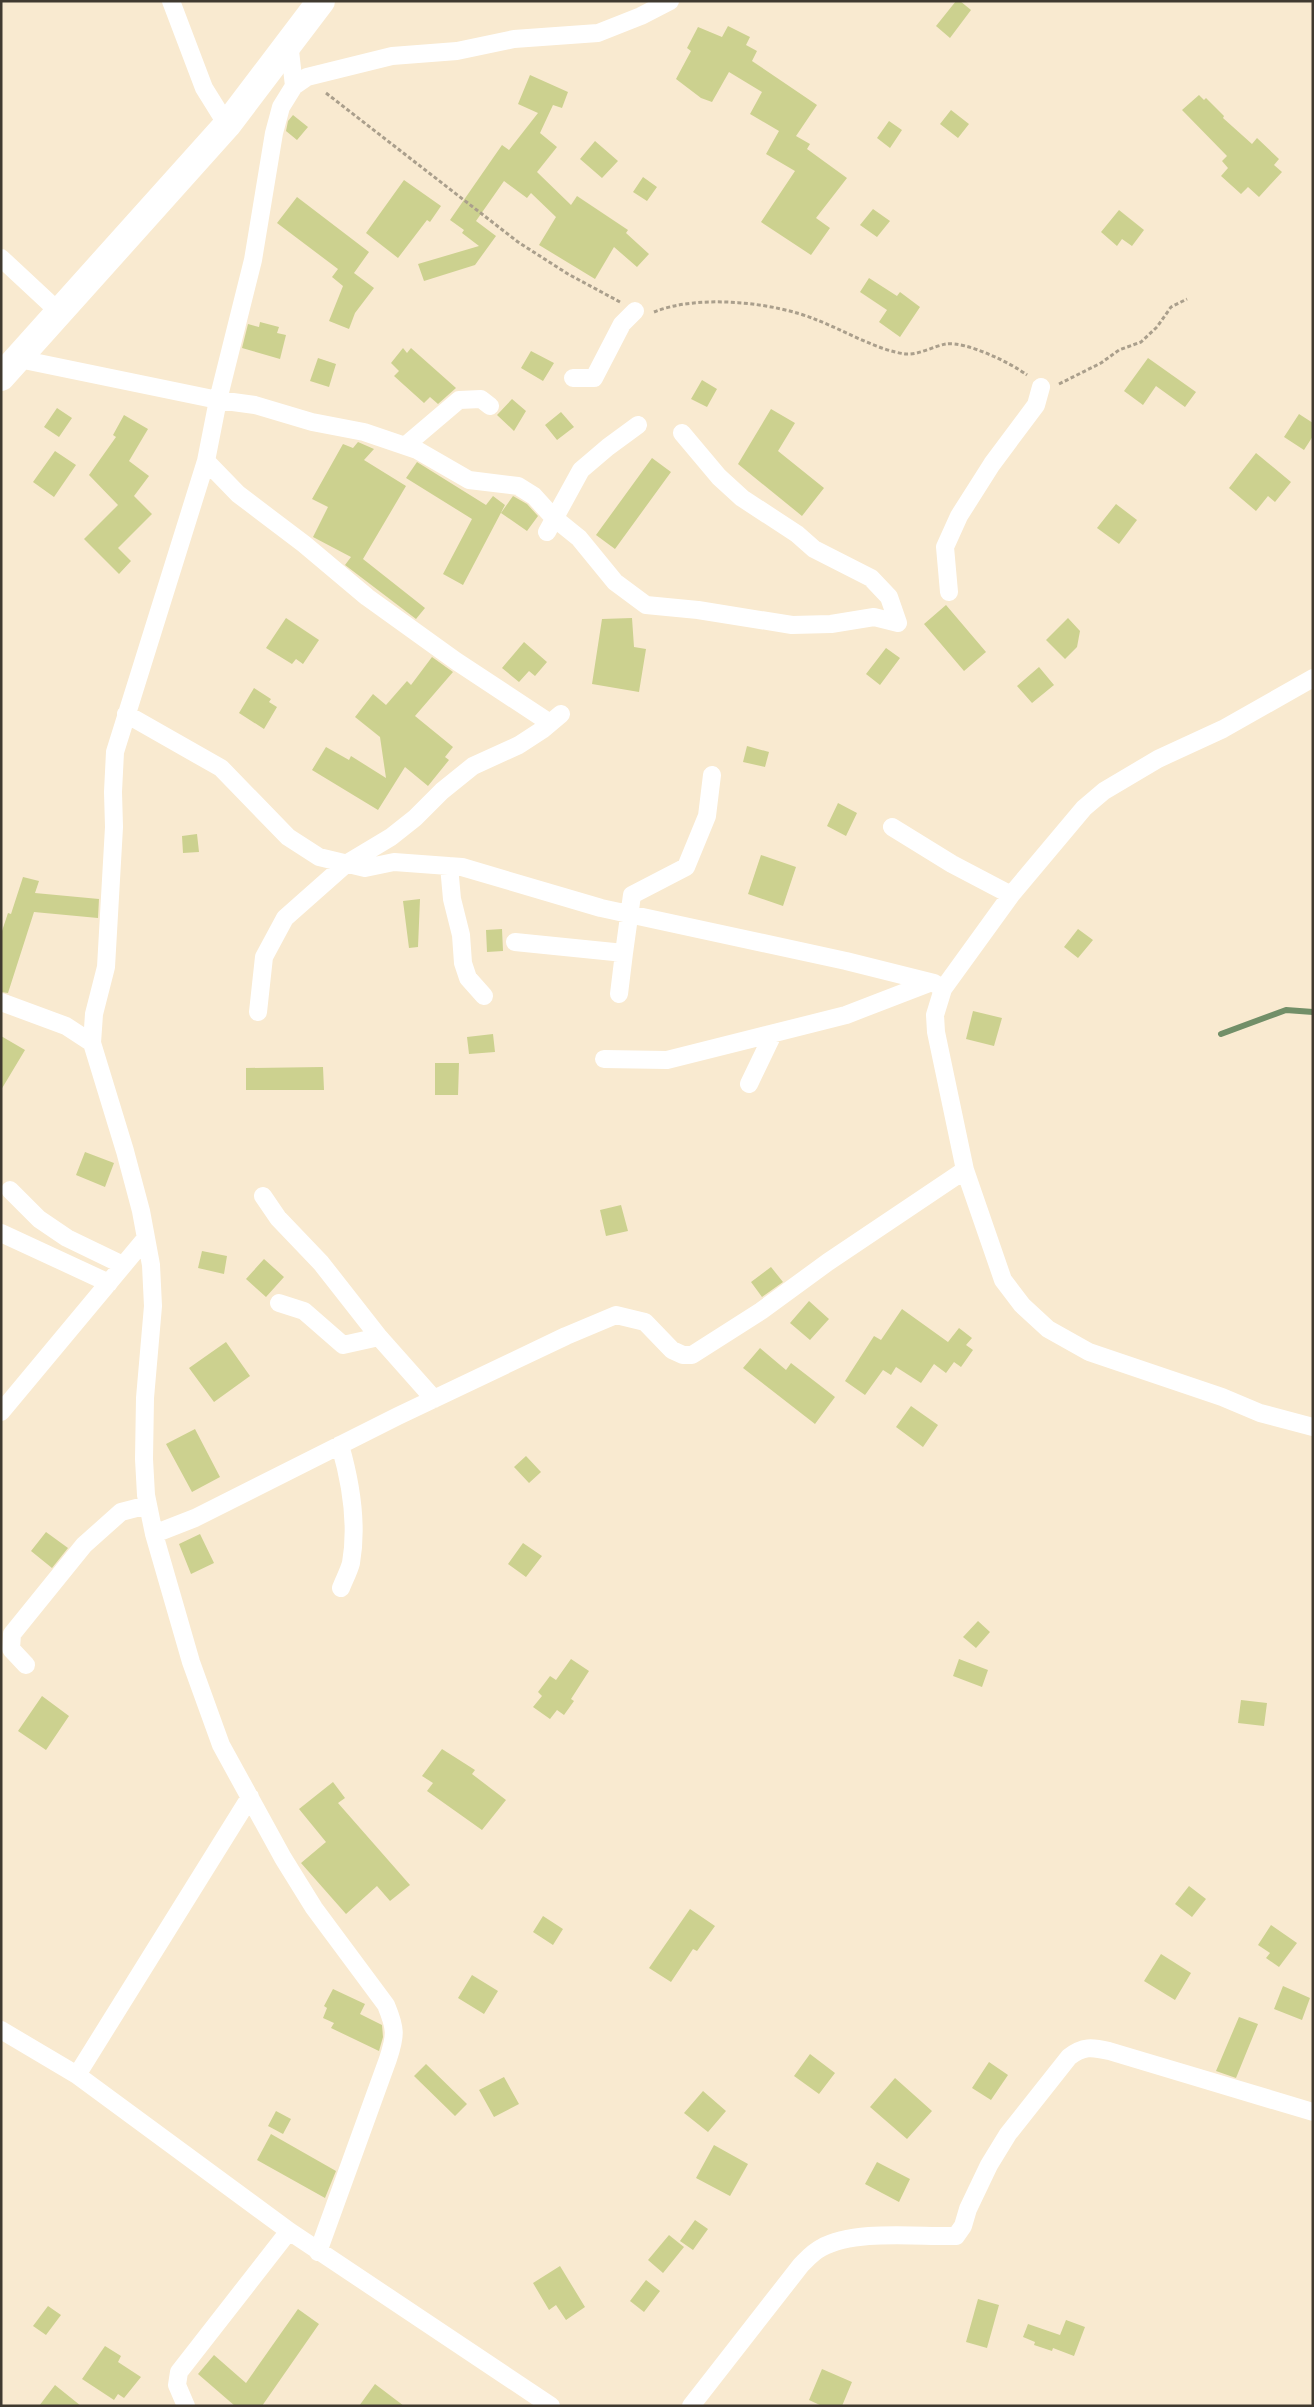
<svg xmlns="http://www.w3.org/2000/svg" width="1314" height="2407" font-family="'Fira Sans',sans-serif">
<rect width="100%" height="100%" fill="#f9ead0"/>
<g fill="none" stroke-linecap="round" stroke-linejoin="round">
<path stroke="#728f68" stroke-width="6" d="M1221,1034L1286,1010L1313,1012"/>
</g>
<path fill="#ccd18f" d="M956,1H960L971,10L950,38L936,26Z
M728,26L750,37L746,45L757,51L752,61L817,105L796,136L810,144L807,149L847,178L816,218L830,228L811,255L761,222L795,171L766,154L779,131L750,114L762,92L729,72L712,102L701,98L676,79L691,51L687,48L698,27L722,37Z
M530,75L568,92L562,108L553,105L540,133L557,147L537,172L571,205L577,196L628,230L626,233L649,254L637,267L614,247L595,279L539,245L556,217L531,193L527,198L504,181L476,221L496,236L475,265L424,281L418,264L479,246L462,233L464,230L450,220L502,145L509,150L538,113L518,104Z
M1199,95L1204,100L1206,98L1224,116L1223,118L1252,144L1257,138L1279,159L1274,165L1282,172L1259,197L1248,187L1241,194L1221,176L1228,168L1222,161L1227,156L1182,110Z
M951,110L969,124L958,138L940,124Z
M293,115L308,127L297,140L286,131L288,121Z
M889,121L902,130L890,148L877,138Z
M595,141L618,161L602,178L580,159Z
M643,177L657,187L647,201L633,192Z
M404,180L441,206L430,222L427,220L398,258L366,233Z
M297,197L369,252L354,273L374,288L355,313L349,329L329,321L343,286L332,277L338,269L277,223Z
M873,209L890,221L877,237L860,225Z
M1119,210L1144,230L1132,246L1122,239L1117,246L1101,232Z
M869,278L897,296L900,292L920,307L900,337L879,322L887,310L860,292Z
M260,322L279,327L277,333L286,335L280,359L242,348L248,324L259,327Z
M403,348L407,353L411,348L456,388L438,404L430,397L424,403L394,376L399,371L391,363Z
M531,351L554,363L543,381L521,368Z
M318,358L336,364L329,387L310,381Z
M1148,358L1196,392L1185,407L1156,386L1143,405L1124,391Z
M702,380L717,389L707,407L691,399Z
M512,399L526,411L514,431L497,415Z
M57,408L72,418L59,437L44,427Z
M771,409L795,423L778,451L824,488L802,516L738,464Z
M561,412L574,427L557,440L545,425Z
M1299,414L1313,423V436L1304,450L1284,437Z
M124,415L148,429L129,461L149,476L134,496L152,514L118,548L131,561L119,574L84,539L118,505L89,475L116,437L113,435Z
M358,442L374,449L364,460L406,486L363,559L425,608L416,619L345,565L351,557L313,537L328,507L312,499L343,444L353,448Z
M55,451L76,465L54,497L33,482Z
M1256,453L1291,482L1275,502L1268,496L1256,511L1229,488Z
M652,458L671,472L615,549L596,535Z
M417,462L486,505L493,496L505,505L463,585L443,574L472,519L406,478Z
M513,496L527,504L538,516L527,531L501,513Z
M1116,504L1137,520L1119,544L1097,528Z
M946,605L986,652L964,671L924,624Z
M286,618L319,640L303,664L296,659L292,664L266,648Z
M632,618L634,647L646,649L639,692L592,684L602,619Z
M1068,618L1080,631L1077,647L1065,659L1046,640Z
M524,642L547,662L535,676L529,671L519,682L502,668Z
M886,648L900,658L880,685L866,674Z
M432,657L453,672L415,716L453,747L445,757L449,760L428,786L405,767L378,810L312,770L326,747L349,760L351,756L386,778L380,737L355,717L373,694L386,705L407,681L411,685Z
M1039,667L1054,685L1032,703L1017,686Z
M254,688L271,699L269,702L277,707L264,729L239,713Z
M747,746L769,752L765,767L743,762Z
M838,803L857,813L846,836L827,826Z
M197,834L199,852L183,853L182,836Z
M761,855L796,867L783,906L748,894Z
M23,877L39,881L35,893L99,899L98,918L34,912L8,993L1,992V934L8,913L11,914Z
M420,899L418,947L409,948L403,901Z
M502,929L503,951L487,952L486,930Z
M1078,929L1093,940L1078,958L1064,947Z
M973,1011L1002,1018L994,1046L966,1039Z
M493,1034L495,1052L469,1054L467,1037Z
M1,1036L25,1050L1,1090Z
M435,1063H459L458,1095H435Z
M323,1067L324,1090H246V1068Z
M85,1152L114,1163L105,1187L76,1175Z
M621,1205L628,1231L606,1236L600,1210Z
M202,1251L227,1256L224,1274L198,1268Z
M264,1259L284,1277L266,1297L246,1279Z
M771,1267L783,1282L762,1297L751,1282Z
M809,1301L829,1319L810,1340L790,1323Z
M902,1309L948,1342L959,1328L972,1338L966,1345L973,1350L961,1367L954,1362L946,1373L934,1364L921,1383L896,1367L891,1375L883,1370L865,1395L845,1381L874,1336L881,1340Z
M226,1342L250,1376L214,1402L189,1368Z
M760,1348L786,1370L791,1363L835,1397L815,1424L743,1368Z
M911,1406L938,1425L923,1447L896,1427Z
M195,1429L220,1477L192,1492L166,1444Z
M526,1456L541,1472L529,1483L514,1467Z
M46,1532L68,1548L52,1568L31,1551Z
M200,1534L214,1563L191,1574L179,1544Z
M523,1543L542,1556L526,1577L508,1564Z
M978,1621L990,1632L976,1648L963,1637Z
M571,1659L589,1671L571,1699L574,1701L564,1715L557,1710L550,1719L533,1707L542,1696L538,1692L550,1676L556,1680Z
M959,1659L988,1670L982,1687L953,1676Z
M42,1696L69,1716L46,1750L18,1731Z
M1241,1700L1267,1703L1264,1726L1238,1723Z
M442,1749L475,1770L472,1774L506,1800L482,1830L427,1791L433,1783L422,1776Z
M333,1782L345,1798L338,1803L410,1885L390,1901L377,1886L346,1914L301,1863L326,1842L299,1809Z
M1189,1886L1206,1899L1192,1917L1175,1904Z
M690,1909L715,1926L697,1951L693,1949L671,1982L649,1968Z
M543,1916L563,1929L553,1945L533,1932Z
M1271,1925L1297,1943L1279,1967L1266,1958L1270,1953L1258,1945Z
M1161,1954L1191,1973L1175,2000L1144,1981Z
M472,1975L498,1991L484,2014L458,1998Z
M1283,1986L1310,1998L1302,2020L1274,2009Z
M333,1989L365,2004L360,2014L382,2025L383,2037L379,2051L331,2028L334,2023L323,2018L327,2008L324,2006Z
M1239,2017L1258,2024L1236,2078L1216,2071Z
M810,2054L835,2073L819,2094L794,2076Z
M989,2062L1008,2075L991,2100L972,2088Z
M426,2064L467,2104L455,2116L414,2076Z
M504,2077L519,2104L494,2117L479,2090Z
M895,2078L932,2111L907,2139L870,2107Z
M703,2091L726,2111L708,2132L684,2113Z
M276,2111L291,2119L283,2134L268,2126Z
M271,2134L336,2171L325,2198L257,2160Z
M714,2145L748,2164L730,2196L696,2178Z
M877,2162L910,2179L899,2202L865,2184Z
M695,2220L708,2229L693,2250L680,2241Z
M669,2235L684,2247L663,2273L648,2260Z
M560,2266L585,2307L566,2320L556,2305L549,2310L533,2283Z
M646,2280L660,2291L644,2312L630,2301Z
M978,2299L999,2305L987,2348L966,2342Z
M48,2306L61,2315L46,2335L33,2326Z
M298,2309L319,2324L262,2406H235L198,2374L214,2355L246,2383Z
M1066,2320L1085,2327L1074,2356L1053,2348L1052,2351L1034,2345L1035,2342L1023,2337L1028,2324L1060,2335Z
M105,2346L121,2356L118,2362L141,2377L124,2398L118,2394L114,2400L82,2379Z
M822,2369L852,2382L842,2406H822L809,2400Z
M375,2384L404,2406H359Z
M55,2385L81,2406H39Z"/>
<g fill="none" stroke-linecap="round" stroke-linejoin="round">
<path stroke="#aa9f8c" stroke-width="3" stroke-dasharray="4 2.5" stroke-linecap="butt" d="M326,93L518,242L568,274L620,302
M654,312C698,294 774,302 817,320C843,330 879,351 906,354C919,355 934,346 946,344C966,341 1011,363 1027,375
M1059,384L1101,363L1119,350L1141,342L1157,327L1171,307L1187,299"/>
<path stroke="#fff" stroke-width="18" d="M171,1L204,88L227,125
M289,42L294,86L281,107L274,133L253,260L218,400L206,461L115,752L113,792L114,827L106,967L94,1014L92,1043L125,1151L141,1211L151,1265L153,1306L145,1398L144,1459L146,1495L154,1534L191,1662L221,1745L283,1858L314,1908L386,2005C396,2029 396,2035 388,2059L318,2252
M294,86L307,77L392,56L457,51L514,39L598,33L641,16L670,1
M1,258L58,311
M19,359L218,400L255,405L312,422L364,432L417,450L469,480L518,486L534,496L553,517L579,538L615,582L646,605L698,610L792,625L831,624L874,617L898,623L889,597L871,578L814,549L797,534L742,498L719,477L682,433
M573,378H594L622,324L635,311
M406,445L459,400L481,399L490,406
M206,461L238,494L304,544L367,597L456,661L550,723
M547,532L581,470L608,447L638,425
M949,592L945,547L959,516L992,464L1036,405L1041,387
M1313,678L1223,729L1158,759L1104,791L1084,808L1011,895L943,989L935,1015L936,1032L965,1170L1003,1280L1022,1305L1048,1329L1089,1352L1222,1397L1260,1413L1313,1427
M126,714L221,768L288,837L319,857L365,868L394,862L462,867L601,908L846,961L934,983L943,989
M892,827L952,864L1011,895
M449,866L452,899L461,935L463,963L468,978L484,996
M515,942L624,953L632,895L686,867L707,816L712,775
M619,994L624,953
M1,1002L66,1026L92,1043
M258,1012L264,957L285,918L346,864L391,837L415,818L442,791L473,766L519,745L542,730L561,714
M604,1059L667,1060L846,1015L929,983
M749,1084L773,1034
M10,1190L39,1219L67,1238L123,1265
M263,1196L278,1218L321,1263L379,1337
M1,1233L109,1283
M279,1303L304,1311L343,1345L379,1337L434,1399
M1,1412L146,1238
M340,1445C351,1483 358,1523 351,1563C349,1571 344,1580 341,1588
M154,1534L195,1518L398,1416L566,1336L616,1315L645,1322L672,1350L683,1355H692L761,1311L828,1262L965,1170
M26,1665L11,1649L12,1634L84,1545L121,1512L148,1505
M1,2030L77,2075L289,2231L551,2406
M77,2075L250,1797
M186,2406L177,2385L179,2372L289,2231
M691,2406L801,2265C807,2259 813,2252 821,2248C855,2229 917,2237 956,2236L963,2226L968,2209L989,2165L1008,2134L1069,2057C1083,2046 1092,2047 1109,2051L1313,2112"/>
<path stroke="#fff" stroke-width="28" d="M1,377L227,125L321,1"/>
</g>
<rect width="1314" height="2407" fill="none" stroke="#403a30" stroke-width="5"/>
</svg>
